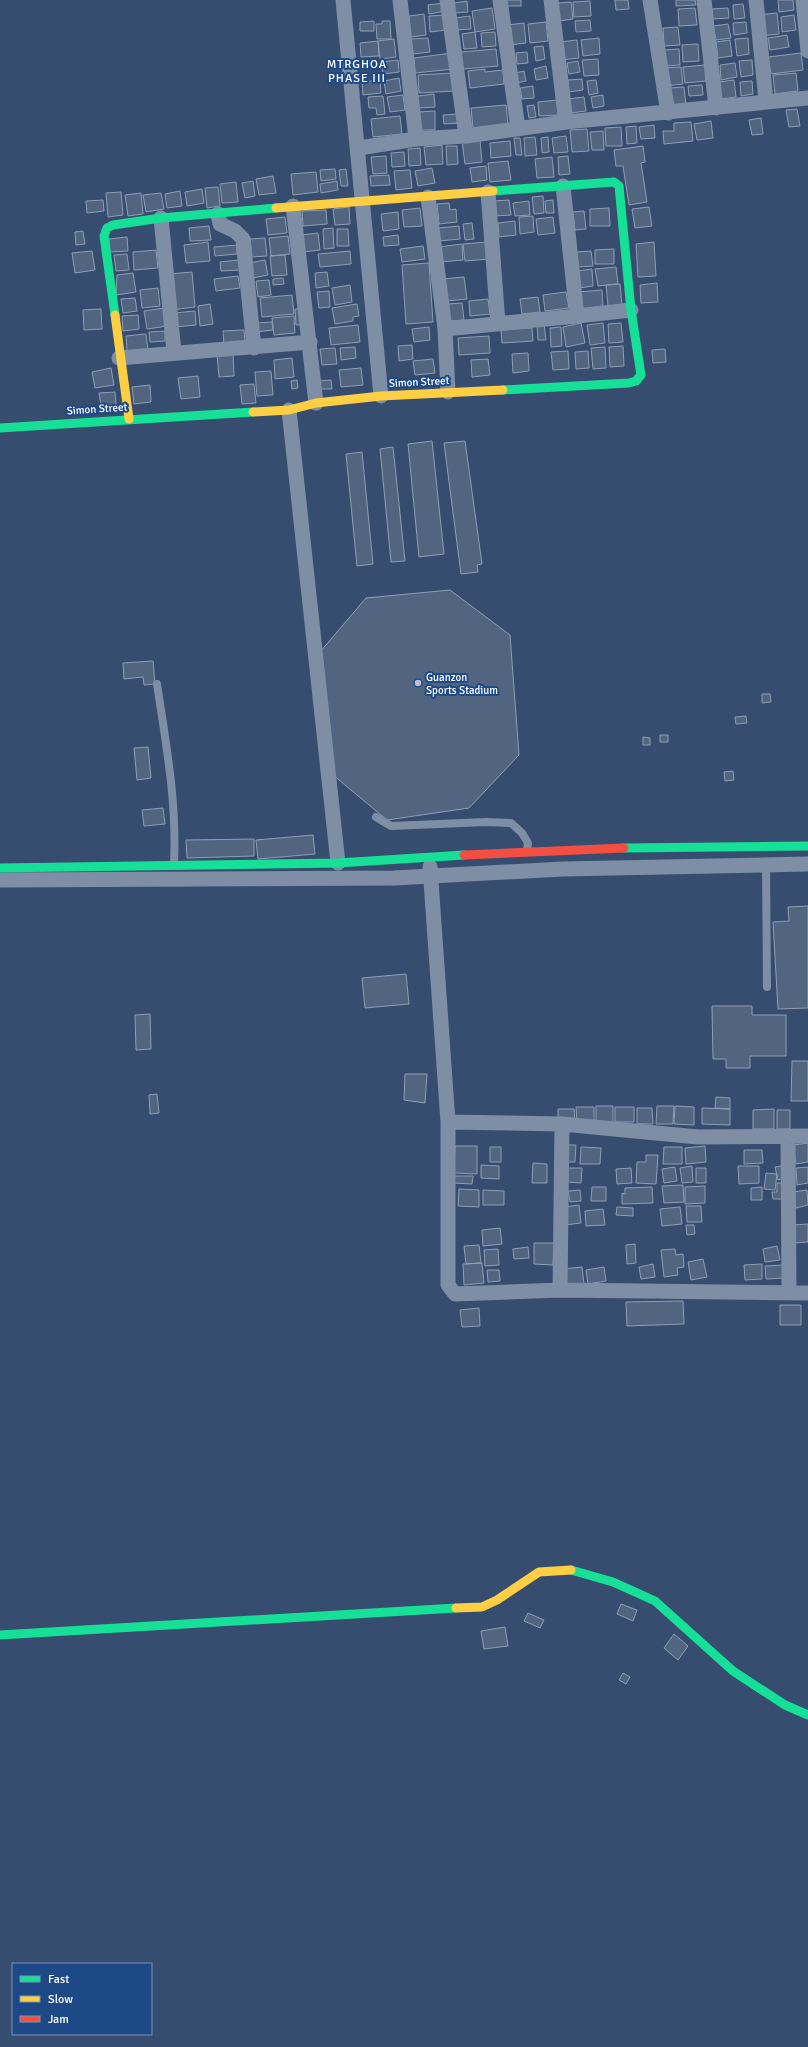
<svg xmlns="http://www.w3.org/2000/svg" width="808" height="2047" font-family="Signika,sans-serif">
<rect width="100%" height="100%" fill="#364d6f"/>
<path fill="#526580" stroke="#909eb3" d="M505,0H521V6H506Z
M615,0H628L629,9L616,10Z
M676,0H695L696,5L676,6Z
M778,0H793L794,10L779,12Z
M467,1L468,12L455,13L454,3Z
M590,1L591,16L574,17L573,2Z
M571,2L573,19L559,21L557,3Z
M444,3L446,11L429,14L428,5Z
M743,4L745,18L734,19L733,5Z
M492,8L495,29L475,32L472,11Z
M695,8L697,25L679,26L678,9Z
M728,8L729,18L713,19L712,9Z
M777,13L779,34L759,36L757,15Z
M424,14L426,35L411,37L409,16Z
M444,15L446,30L430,32L429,16Z
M794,15L796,30L782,32L781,17Z
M470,16L471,29L456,30L454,18Z
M590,20L591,31L576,32L575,21Z
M374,21V31H360V22Z
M382,21H390L391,39H377L376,24H382Z
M546,22L548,41L530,43L528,24Z
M746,22L747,33L734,35L733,23Z
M524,23L526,43L509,45L507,25Z
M728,24L731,38L716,40L713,26Z
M678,27L680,45L664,46L663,28Z
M475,32L477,48L464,49L462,34Z
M495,32L496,46L482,47L481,33Z
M787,35L789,47L770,50L768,38Z
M428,38L430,52L413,54L411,39Z
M599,38L600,54L583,56L581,40Z
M748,38L749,54L737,56L735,39Z
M394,39L396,57L380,59L378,41Z
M577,40L579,58L562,60L559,42Z
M730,40L732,56L718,58L716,42Z
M378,41L379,56L361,57L360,43Z
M698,44L699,61L683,62L682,45Z
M543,46L545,59L536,61L534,47Z
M496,49L498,66L463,69L461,52Z
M679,49L680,65L665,66L664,50Z
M527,52L528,63L517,64L516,53Z
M452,53L454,69L415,73L414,58Z
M801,53L803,70L771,74L768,57Z
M598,59L599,75L584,76L582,60Z
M398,60L399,72L383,74L381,62Z
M752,60L753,75L741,77L739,61Z
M578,61L580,72L569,74L567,63Z
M735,63L737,77L721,80L720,65Z
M705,65L706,81L685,83L683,67Z
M546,66L548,78L536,80L534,69Z
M681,67L683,84L665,86L663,68Z
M485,69V72L503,70L504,84L470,88L468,71Z
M524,71L526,81L516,83L515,73Z
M453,73L454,91L419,93L418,75Z
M796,73L798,91L775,94L773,75Z
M399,78L401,91L386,94L384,81Z
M582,79L583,90L569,92L568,80Z
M380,80L381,93L363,95L362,82Z
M596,80L598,93L589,95L587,81Z
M734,80L736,97L722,99L719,82Z
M752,81L753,94L741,96L740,82Z
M702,85L703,95L689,96L688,86Z
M533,86L534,98L522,99L520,88Z
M684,87L686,105L672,106L670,88Z
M434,94L435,107L419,108L418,96Z
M403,95L405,110L390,112L387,97Z
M603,95L604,106L593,108L591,97Z
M383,96L385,114L377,115L376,108H369L368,97Z
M584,97L586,111L570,113L568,99Z
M557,100L558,115L539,116L538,102Z
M506,105L508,124L473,128L471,108Z
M534,105L536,117L529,118L527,106Z
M797,109L800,126L789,127L786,110Z
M435,111V130H418V112Z
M458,114L459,123L444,124L443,115Z
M400,116L402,134L373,137L371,119Z
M761,118L763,134L752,135L749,120Z
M711,121L713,138L697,140L694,124Z
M691,122L693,141L664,144L663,131H674V123Z
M654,125L655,138L641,139L639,127Z
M636,126L637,143L627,144L626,127Z
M621,127L622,146H606L605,128Z
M587,129L589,151L572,152L570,130Z
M603,131L604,150H592L590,132Z
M566,136L568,152L554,153L552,138Z
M535,137L537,155L525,156L524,138Z
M548,137L549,152L542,153L541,138Z
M514,138H520L522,155H516Z
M480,140L482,162L465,164L462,141Z
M510,141L511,156L491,158L490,143Z
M442,145L443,164L426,165L424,147Z
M446,146H457L458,164L447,165Z
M643,146L645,162L641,163L647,202L629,205L623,166H616L614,150Z
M420,148L421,165L409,166L408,149Z
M404,152L405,166L392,167L391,153Z
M386,156L387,173L373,174L371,157Z
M568,156L570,174L559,175L558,157Z
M552,157L554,177L537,178L535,159Z
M508,161L511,180L490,182L488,163Z
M486,166L487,180L472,182L470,168Z
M432,168L435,183L418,186L415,171Z
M335,169L336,179L321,181L320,170Z
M346,169L348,186H341L339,170Z
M410,170L412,188L396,190L394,171Z
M316,172L318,192L293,195L291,174Z
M389,175L390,185L371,186L370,176Z
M273,176L276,193L259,195L256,179Z
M253,181L255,196L245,198L242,183Z
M337,181L338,190L321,193L320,184Z
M236,182L238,202L222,203L220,184Z
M218,187L220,206L207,208L205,188Z
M202,189L204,203L187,206L185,192Z
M180,191L182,206L167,208L165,194Z
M121,192L123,215L108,217L106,193Z
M141,193L143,214L128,216L125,195Z
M161,193L164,209L146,212L143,195Z
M543,196L544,213L534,214L532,197Z
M103,200L104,211L87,213L86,201Z
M509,200L511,215L495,216L494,201Z
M553,200L554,213H546L545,201Z
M529,201L530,215L515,216L513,203Z
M449,203L450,210L456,209L457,222L439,224L437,204Z
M349,207L350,224L335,225L333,209Z
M649,207L652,226L635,228L632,209Z
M420,208L422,226L404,227L402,210Z
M609,208L610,226H590V209Z
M326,210L327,224L303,226L302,211Z
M584,211L586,229L575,230L573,212Z
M398,212L399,229L383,231L381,214Z
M533,216L534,232L520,234L519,217Z
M285,217L287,233L268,235L266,219Z
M553,217L555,233L538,235L536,219Z
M515,221L516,235L499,237L498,223Z
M472,223L474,239L465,240L463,224Z
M209,226L211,240L190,241L189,228Z
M459,226L460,239L439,241L438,228Z
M333,228L334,248L324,249L323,229Z
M337,229H348L349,246H337Z
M83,231L85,244L76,245L75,232Z
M318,233L320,250L303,252L301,235Z
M398,235L399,245L384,246L383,237Z
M288,236L290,254L271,256L269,238Z
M127,237L128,251L110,252L109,239Z
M265,238L267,256L252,257L250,239Z
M208,242L210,261L186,263L184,245Z
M487,242L489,259L465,261L463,244Z
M654,242L656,276L638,277L636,244Z
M462,244L463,260L441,262L439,247Z
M237,245V254L215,256L214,247Z
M423,246L425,259L402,262L400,249Z
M614,249V264H595V250Z
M156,250L158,268L134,270L133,252Z
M92,251L95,270L75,273L72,253Z
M350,251L351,264L320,267L318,254Z
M591,251L593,266L578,267L576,252Z
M127,254L129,270L116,271L114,255Z
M285,255L287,275L272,276L270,256Z
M239,260L240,270L221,271L220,262Z
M265,260L268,275L253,278L249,263Z
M429,263L433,322L406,324L402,265Z
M616,267L618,284L598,286L595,269Z
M592,269L593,286L579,288L577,271Z
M192,272L195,307L171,310L168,274Z
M327,272L329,286L316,288L315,273Z
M133,273L136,292L116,295L117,275Z
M238,276L240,288L216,291L214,279Z
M464,277L467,299L446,301L443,279Z
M283,278L284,284L273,285V279Z
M269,280L271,295L258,297L256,281Z
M657,283L658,302L641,303L640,285Z
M620,284L622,305L608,306L606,285Z
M350,285L352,302L335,305L332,288Z
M158,288L160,306L142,308L140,290Z
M602,290L603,306L581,309L579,292Z
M329,291L330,307L319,308L317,292Z
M566,292L569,308L545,311L543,295Z
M292,295L294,314L262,317L260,298Z
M538,297L540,312L522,314L520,299Z
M135,298L137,311L123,313L121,299Z
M488,299L490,314L470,316L469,301Z
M462,303L464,320L450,321L448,304Z
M210,304L213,324L200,326L198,306Z
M357,304L359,316L353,317V321L335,324L332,308Z
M165,308L168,326L147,329L144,311Z
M101,309L102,329L84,330L83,310Z
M295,309H300L302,325H296Z
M195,311L196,325L175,327L174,313Z
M138,315L139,329L123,331L122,316Z
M294,316L295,333L274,335L272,318Z
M272,322L273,330L255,332L254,323Z
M537,323H544L546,340H538Z
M581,323L585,343L566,347L563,327Z
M603,323L605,343L590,345L587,325Z
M621,323L623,342L609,343L608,324Z
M358,325L360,342L331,345L329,328Z
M429,327L430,340L414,342L412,329Z
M561,327L562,346L551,347L550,328Z
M532,328L533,341L502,343L501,330Z
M244,330L245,343L224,345L223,331Z
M165,331V341L150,342L149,332Z
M146,334L148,350L127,351L126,336Z
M489,336L490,353L459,355L458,338Z
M412,345L413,359L399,361L398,346Z
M623,346L624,366L610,367L609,347Z
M355,347L356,358L341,360L340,348Z
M605,347L606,368L593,369L591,348Z
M335,348L337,364L322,365L320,349Z
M665,349L666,362L653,363L652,350Z
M568,351L569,369L553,370L551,352Z
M588,351L589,368L576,369L575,352Z
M233,353L234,376L219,377L217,354Z
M528,353L529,371L513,373L512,354Z
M292,358L294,377L275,379L274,360Z
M433,359L435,373L415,375L413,361Z
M488,359L490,375L472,377L471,360Z
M111,368L114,385L95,388L92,372Z
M361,368L363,385L341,387L339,370Z
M271,371L273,395L257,396L255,372Z
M198,376L200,397L181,399L178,378Z
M297,380L298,388L292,389L291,381Z
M331,380L332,389H320L319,381Z
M254,384L256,403L242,404L240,385Z
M150,385L151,402L134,404L132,387Z
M115,392L116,404L101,406L99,393Z
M432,441L444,554L419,557L408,444Z
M465,441L482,564L477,565L478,572L461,574L444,443Z
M393,447L405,561L391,562L380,449Z
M362,452L373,564L357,566L346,454Z
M450,590L510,635L519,755L469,808L387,820L333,775L320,652L366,598Z
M153,661L155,684L144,685L143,677L124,679L123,663Z
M762,694H770L771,702L762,703Z
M746,716L747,723L736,724L735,717Z
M660,735H668V742H660Z
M643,737L650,738V745H643Z
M148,747L151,778L137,780L134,748Z
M733,771L734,780L725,781L724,772Z
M163,808L165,824L144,826L142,810Z
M313,835L315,854L258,859L256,840Z
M254,839V856L187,858L186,840Z
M808,906V1008L778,1009L773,922L789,921L788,907Z
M406,974L409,1004L365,1008L362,978Z
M712,1006H752V1015H786V1056H750V1068H726V1059H713Z
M150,1014L151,1049L136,1050L135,1015Z
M792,1061H808V1101H791Z
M405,1074H427L425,1103L404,1100Z
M157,1094L159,1113L150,1114L149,1095Z
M716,1097L730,1098V1109L715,1108Z
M596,1106H613V1123L596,1122Z
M657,1106H674L673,1124H656Z
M675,1106L694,1107V1125L674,1124Z
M576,1107H594V1122H577Z
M615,1107H634V1122H615Z
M637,1108H652L653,1124H637Z
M702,1108L730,1109V1125L702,1124Z
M558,1109H574L575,1122L558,1123Z
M774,1109V1129H753V1110Z
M777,1110H790V1129H777Z
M808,1143V1162L796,1164L793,1145Z
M565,1145H576L575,1162H564Z
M455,1146H477V1174L454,1173Z
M705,1146L706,1162L686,1164L685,1148Z
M490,1147H501V1162H490Z
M581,1147L601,1148L600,1164H580Z
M664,1147H682V1164H663Z
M744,1150H762L763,1163L744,1164Z
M646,1155H658L656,1184L636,1183L637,1162H646Z
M533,1163L547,1164V1183H532Z
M481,1165L499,1166V1179L481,1178Z
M692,1166L693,1182L682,1183L680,1168Z
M738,1166H759V1183L739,1184Z
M781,1166L784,1178L778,1180L775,1167Z
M675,1167L677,1181L664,1183L662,1169Z
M808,1167V1183L797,1185L796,1168Z
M566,1168H582L581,1183L566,1182Z
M631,1168L632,1183L617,1184L616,1169Z
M696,1168H706V1183H696Z
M766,1173L777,1174L775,1190L764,1189Z
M453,1176H473L472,1184L453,1183Z
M777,1183H784V1199H773L772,1192H777Z
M683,1185L684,1202L664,1203L662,1186Z
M705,1186V1203L685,1204V1187Z
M592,1187H606V1201H591Z
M652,1187L653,1203L622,1204V1193L625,1194V1188Z
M762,1187V1200H751V1188Z
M459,1189L479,1190V1207L458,1206Z
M483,1190L504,1191V1205H483Z
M580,1190L581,1201L570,1202L568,1191Z
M807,1190L808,1205L796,1208L793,1192Z
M579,1205L581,1223L565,1225L563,1207Z
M686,1206H701L702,1222H687Z
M617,1207L633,1208V1216L616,1215Z
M680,1207L682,1224L662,1226L660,1209Z
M603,1209L605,1225L586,1226L585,1211Z
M808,1224V1242L795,1243L793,1225Z
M686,1225H694L695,1234L687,1235Z
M500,1228L502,1244L483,1246L482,1230Z
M534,1243H554L553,1265L534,1264Z
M635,1244L636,1263L627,1264L626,1245Z
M479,1245L481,1263L466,1264L464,1246Z
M777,1246L780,1260L765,1262L763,1249Z
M528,1247L529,1258L514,1259L513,1249Z
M498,1249L499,1265L485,1266L484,1250Z
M675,1249L676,1255L683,1254L684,1267L677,1268L678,1275L664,1277L661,1250Z
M703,1259L707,1277L691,1280L688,1262Z
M482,1263L484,1283L464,1285L463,1264Z
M653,1264L655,1277L641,1279L639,1267Z
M762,1264V1279L745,1280L744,1265Z
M784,1265V1278L766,1279L765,1266Z
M582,1267L584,1284L564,1285L563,1269Z
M604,1267L606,1281L588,1284L586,1270Z
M487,1270H499L500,1281L488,1282Z
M683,1301L684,1324L627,1326L626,1302Z
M780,1305H801V1325H780Z
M479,1308L480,1326L462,1327L460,1310Z
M621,1604L637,1610L633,1621L617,1614Z
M528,1613L544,1620L540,1628L524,1621Z
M505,1627L508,1646L484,1649L481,1631Z
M674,1634L688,1646L678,1660L664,1648Z
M623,1673L630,1677L626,1684L619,1680Z"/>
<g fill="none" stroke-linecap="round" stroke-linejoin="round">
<path stroke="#7d8ea5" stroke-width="8" d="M157,684C166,744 177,802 174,863
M376,817L391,826L486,822L511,823L522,833L528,843L527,851
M766,865L767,987"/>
<path stroke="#7d8ea5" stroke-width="15" d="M343,0L381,396
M400,0L416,139
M447,0L466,136
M500,0L518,128
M551,0L566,122
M650,0L668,113
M704,0L716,108
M756,0L766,101
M803,0L808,51
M359,148L416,139L466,136L566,122L808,98
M488,192L498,323
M428,197L445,329L448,392
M293,206L316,403
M218,214L220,224L235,231L243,239L254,348
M161,218L174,352
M577,316L631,310
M445,329L577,316L563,186
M119,358L310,342
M289,410L338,863
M430,867L448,1122L562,1124L698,1137L808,1136
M0,880L394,878L563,869L808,864
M448,1122V1285L455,1294L560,1290L808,1293
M788,1136L789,1293
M560,1290L562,1124"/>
<path stroke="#16e098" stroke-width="9" d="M493,191L614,182L619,186L631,310L641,375L636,381L629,383L503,390
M115,315L104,236L107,228L113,225L161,218L276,208
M0,428L253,412
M624,848L808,846
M0,868L338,863L464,855
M571,1570L613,1582L655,1601L733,1671L785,1705L808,1715
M0,1635L456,1608"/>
<path stroke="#ffcf43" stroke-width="9" d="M276,208L493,191
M115,315L129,419
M253,412L289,410L316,403L381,396L503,390
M456,1608L482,1607L497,1600L539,1572L571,1570"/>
<path stroke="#f24e42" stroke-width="9" d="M464,855L624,848"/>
</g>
<circle fill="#b9c1cd" stroke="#1e4987" stroke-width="1.5" cx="418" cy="683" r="4"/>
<g text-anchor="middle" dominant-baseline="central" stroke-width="4" stroke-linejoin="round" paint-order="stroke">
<g font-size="11" fill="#fff" stroke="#1e4987">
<text transform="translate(419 382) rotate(-3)">Simon Street</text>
<text transform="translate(97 409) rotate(-4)">Simon Street</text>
</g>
<g font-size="11" fill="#fff" stroke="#1e4987" text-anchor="start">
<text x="426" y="677">Guanzon<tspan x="426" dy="13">Sports Stadium</tspan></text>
</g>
<g font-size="12" letter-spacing="1" fill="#fff" stroke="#1e4987">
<text x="357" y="64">MTRGHOA<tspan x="357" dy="14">PHASE III</tspan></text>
</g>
</g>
<rect x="12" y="1963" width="140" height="72" fill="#1e4987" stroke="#7892b7"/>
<rect x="20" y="1976" width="20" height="6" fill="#16e098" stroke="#7892b7"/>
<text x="48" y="1983" font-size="12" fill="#ffffff">Fast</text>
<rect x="20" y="1996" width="20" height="6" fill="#ffcf43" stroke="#7892b7"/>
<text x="48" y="2003" font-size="12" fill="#ffffff">Slow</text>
<rect x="20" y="2016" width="20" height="6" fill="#f24e42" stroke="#7892b7"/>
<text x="48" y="2023" font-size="12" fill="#ffffff">Jam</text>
</svg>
